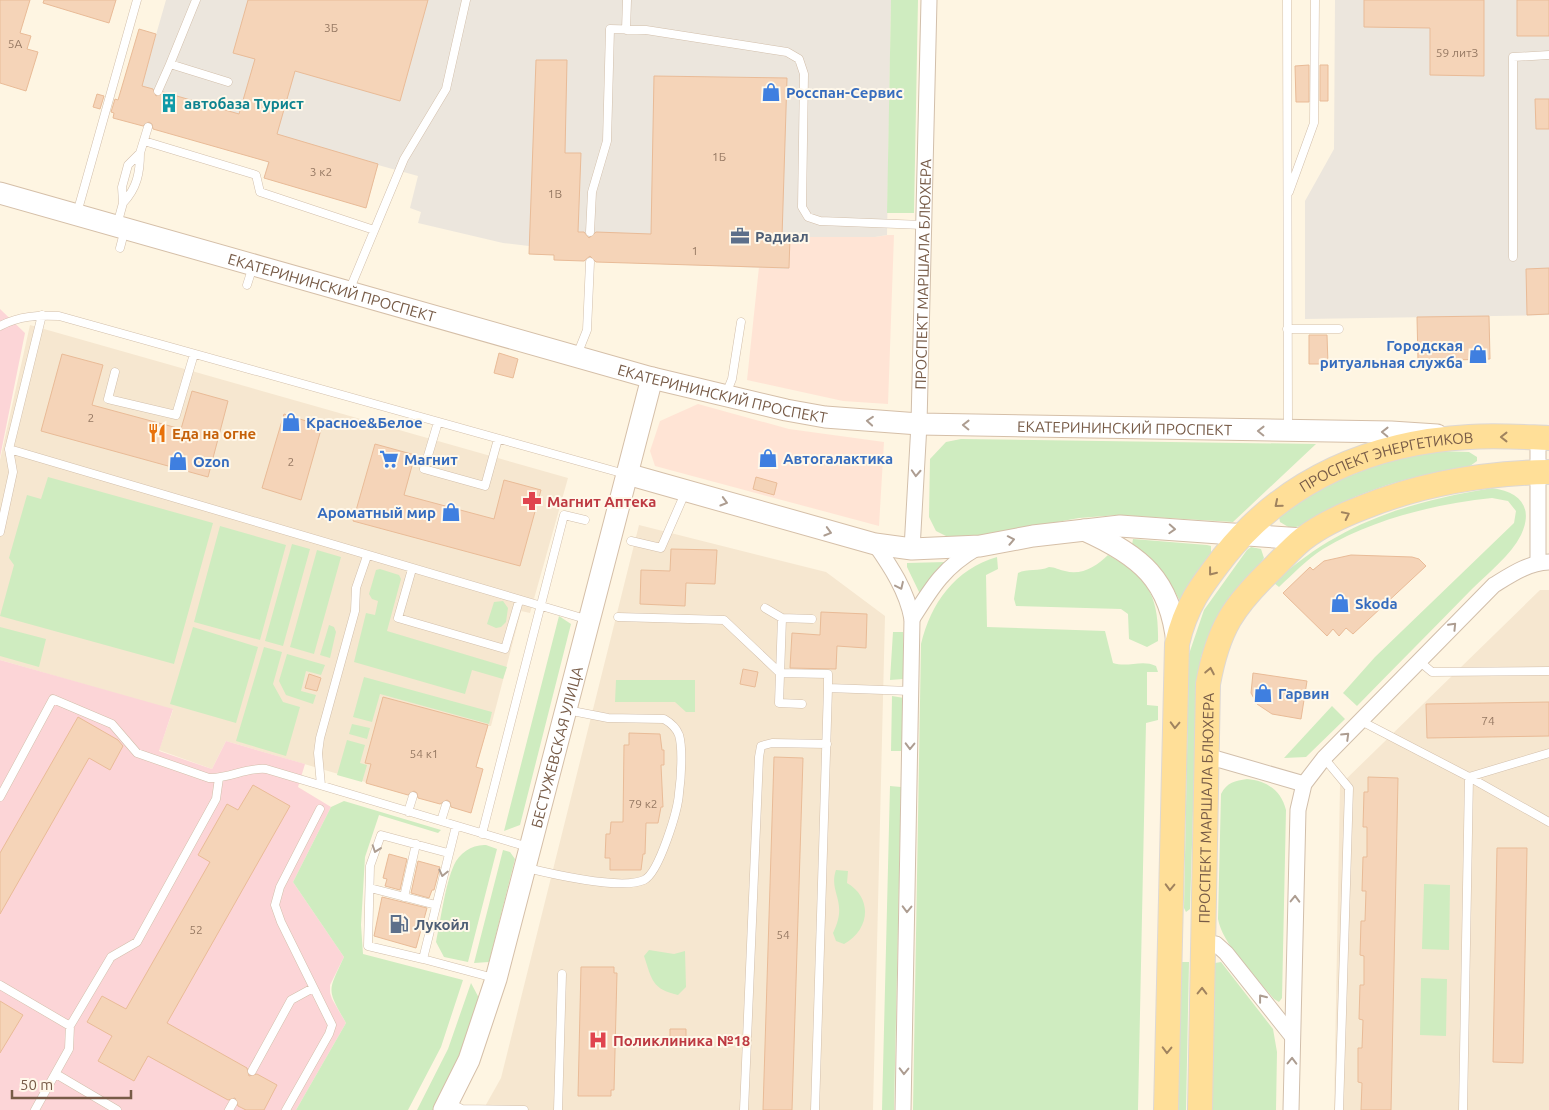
<svg xmlns="http://www.w3.org/2000/svg" width="1549" height="1110" font-family="Ubuntu,sans-serif">
<rect width="100%" height="100%" fill="#fef5e2"/>
<path fill="#f6e7d0" d="M30,325L568,478L530,613L521,611L491,726H488L476,767L471,813L226,741L212,769L159,750L173,710L0,660V460Z
M639,525L826,572L885,616L873,1110H483L501,1078Z
M1540,590H1549V1110H1334L1340,785Z"/>
<path fill="#ffe4d5" d="M887,235H894L888,404L843,401L747,380L759,267L789,268L790,237H875Z
M698,404L789,429L884,442L879,526L655,466L650,451L660,421Z"/>
<path fill="#ece6dd" d="M166,0H891L887,235L875,237H790L789,269L554,260V255L529,254V246L503,243L418,223L421,212L410,208L418,176L378,165L366,208L264,178L268,162L131,122Z
M1335,0H1549V315L1305,319V201L1334,149Z"/>
<path fill="#fcd5d7" d="M0,309L25,333L0,457Z
M0,660L173,709L159,751L212,769L226,741L305,764L298,787L331,807L293,882L344,957L330,985V993L332,999L346,1023L296,1110H0Z"/>
<path fill="#cfecc0" d="M891,0H918L914,213H887Z
M961,439L1316,444L1233,522L1118,515L1079,518L981,536L950,538L936,531L929,517L930,459L946,442Z
M1438,451L1469,452L1477,457V461L1470,466C1426,473 1382,484 1341,503C1325,510 1308,527 1290,528L1280,522L1279,517L1296,498L1384,462Z
M48,477L213,523L174,664L0,616L14,565L9,558L27,495L41,499Z
M1492,488C1520,492 1534,507 1521,535C1511,555 1488,573 1472,589C1434,628 1395,667 1357,706L1343,693L1375,657L1514,523L1516,511L1508,501L1492,498C1435,504 1373,519 1323,549C1306,560 1293,574 1279,587L1274,583C1338,523 1408,502 1492,488Z
M220,526L286,545L260,640L194,622Z
M1133,539L1207,545L1211,546V553L1180,601C1167,577 1155,560 1132,545Z
M292,544L310,549L283,646L265,641Z
M1251,547L1261,549L1264,558L1209,636L1201,657L1197,682L1190,909L1186,912L1184,908L1189,654L1204,610L1247,550Z
M317,550L341,557L314,654L290,647Z
M1108,555C1148,577 1159,596 1158,641L1147,647L1129,639L1128,614L1121,609L1016,606L1014,599L1018,573C1027,568 1039,572 1049,567C1055,567 1059,570 1065,571C1081,576 1097,566 1108,555Z
M997,557L998,569L986,575L987,627L1105,631L1113,663C1128,668 1142,659 1156,666L1158,672H1147V705L1158,706V720L1146,723L1138,1110H913L921,644C931,603 955,569 997,557Z
M946,562L920,594L907,567V563Z
M380,569L399,575L401,579L387,631L507,667L503,679L472,670L465,694L354,662L366,613L375,615L378,601L372,599L369,594L376,570Z
M503,601L508,608L506,622L501,627L496,628L487,624L494,602Z
M559,616L571,624L520,825L504,831Z
M329,625L334,627L336,632L330,658L320,655Z
M0,627L46,639L39,667L0,656Z
M193,627L258,647L236,723L170,704Z
M893,632H903V679L890,680Z
M264,647L282,652L273,684L283,702L300,707L286,756L236,741Z
M287,654L325,665L321,675L306,671L301,691L316,695L313,704L286,695L279,681Z
M364,677L492,712L489,724L380,694L372,722L353,717Z
M616,680H695V712H686L675,702H615Z
M892,696L904,698L902,751H891Z
M1332,706L1345,719L1306,757L1284,758Z
M352,724L370,728L367,739L349,734Z
M347,740L365,745L360,763L367,765L362,782L337,775Z
M1247,779C1267,781 1281,790 1286,810L1282,998L1279,1002L1274,999C1257,978 1222,944 1218,919L1221,794C1227,782 1235,781 1247,779Z
M890,786L901,787L894,1110H882Z
M344,801L441,830L438,833L379,815L365,857L361,925L363,954L463,980L441,1047L408,1110H296L346,1023C326,988 328,992 344,957L293,882L331,807Z
M486,845L497,849L468,962L444,957L436,942C441,919 445,885 454,865C459,853 473,844 486,845Z
M503,850L510,852L515,859L489,962L474,963Z
M836,870L848,871L847,883C873,898 870,930 844,944L836,941L833,933C849,901 828,893 836,870Z
M1424,884L1450,885L1449,950L1422,949Z
M649,950L674,954L685,951L686,987L678,995C652,989 652,980 644,956Z
M1181,962H1189L1186,1110H1178Z
M1221,962L1273,1029L1277,1052L1276,1110H1212L1215,963Z
M1421,978L1447,979L1446,1036L1420,1035Z
M471,983L480,1000C468,1038 452,1075 433,1110H417L448,1049Z"/>
<path fill="#f5d4b8" stroke="#e9bb97" d="M0,0H30L20,33L31,36L27,49L38,52L26,91L0,83Z
M44,0H116L109,23L43,3Z
M248,0H428L400,101L295,71L277,134L378,164L366,208L264,178L269,162L153,129L152,124L149,122L143,126L113,118L114,113L111,112L115,99L118,100L139,29L156,34L142,86L153,89L156,96L163,92L239,114L255,59L233,53Z
M1364,0H1484V76L1430,75V28L1364,27Z
M1517,0H1549V36H1517Z
M536,60H567L565,153H581L578,232H584L589,238L596,232L651,234L654,76L787,78L782,237H790L789,268L596,262L590,256L584,261L554,260V255L529,254Z
M1309,65V102H1296L1295,66Z
M1320,65H1328V101H1320Z
M97,94L104,96L100,109L93,107Z
M1535,99H1549V129H1536Z
M1549,268V314L1527,315L1526,269Z
M1489,316L1490,359L1418,361L1417,317Z
M1309,335H1327L1328,364H1309Z
M499,353L518,359L513,378L494,373Z
M62,354L103,365L92,405L181,429L192,391L228,401L208,477L41,431Z
M284,414L322,426L301,500L262,488Z
M375,444L415,455L404,495L494,519L504,480L541,490L520,566L353,521Z
M756,477L777,483L774,495L753,489Z
M671,549L717,550L715,584L686,583L685,606L640,604L641,570L670,571Z
M1351,555L1412,557L1419,559L1426,566L1353,634L1346,628L1339,636L1333,629L1327,636L1283,593L1310,567L1313,570L1324,561Z
M821,612L867,614L866,648L837,646L836,669L790,668L792,633L820,635Z
M743,669L758,672L755,687L740,684Z
M1253,673L1307,681L1301,719L1272,714L1257,704L1251,693Z
M309,674L321,678L317,691L305,688Z
M383,697L488,725L476,767L483,769L471,813L451,807L450,802L447,800L440,804L418,798L417,793L414,791L408,795L366,783L371,764L365,763Z
M1549,702V736L1427,738L1426,704Z
M78,717L118,740L123,746L110,770L89,758L0,914V853Z
M629,733L660,734L662,750H664V765H661L663,807H661L658,823H646L645,854H643L641,870H610V858H605L606,834H610L611,822H623L624,745H629Z
M774,757L803,758L792,1110H763Z
M1368,777L1398,778L1391,1110H1361L1362,1083L1358,1082V1048H1362L1363,1020L1359,1019L1360,985H1364V956L1360,955L1361,921H1365L1366,891H1362L1363,857H1367V827H1363L1364,792H1368Z
M253,785L290,806L167,1023L247,1068L249,1076L257,1074L277,1085L264,1110H246L238,1106L235,1098L228,1100L148,1056L134,1081L98,1061L112,1036L87,1022L102,996L126,1009L210,862L198,855L227,804L238,810Z
M1497,848H1527L1523,1063L1493,1062Z
M389,854L407,859L400,890L385,886L387,879L383,878Z
M418,861L440,867L434,890H432L429,898L411,893Z
M382,897L427,908L416,948L374,936Z
M581,967H614V973H617L614,1090H611V1096H578Z
M0,1001L23,1015L0,1053Z
M670,1029H686V1047H670Z"/>
<g fill="none" stroke-linecap="round" stroke-linejoin="round">
<g stroke="#d2bfab" stroke-width="9">
<path id="lane" d="M1287,0L1288,429
M626,30L627,0
M170,64L196,0
M158,91L170,64L228,82
M144,141L256,175L260,192L374,230
M1289,192L1314,123L1315,0
M123,203C137,188 140,173 140,153
M77,213L137,0
M117,225L123,203L122,187L128,165L140,153L148,127
M590,232L592,192L607,141L610,29L646,30L787,52L799,59L804,74L802,207L808,217L820,221L923,225
M120,248L125,229
M1513,257V57L1549,55
M247,285L253,266
M349,291L404,159L446,89L466,0
M42,315L9,449L589,620
M0,326C19,316 38,315 59,316L625,474
M1287,329H1339
M577,355L587,330L590,262
M115,372L108,399L176,415L194,354
M726,394L732,379L741,322
M438,422L424,469L485,486L498,439
M0,532L13,472L9,449
M631,541L661,548L685,493
M412,569L398,618L505,649L519,601
M765,608L782,618
M618,617L724,620L780,673L828,674V688L911,691
M1419,661L1432,672L1549,671
M802,704L779,703L782,618L812,619
M1361,721L1469,777L1549,822
M1324,758L1349,788L1339,1110
M321,785L318,753L320,738L355,611L356,588L367,556
M0,797L53,699L112,724L137,753L209,778C229,779 246,767 266,769L528,847
M408,812L413,796
M441,821L446,805
M456,826L423,959L494,978
M482,834L564,515L585,520
M527,868C552,874 622,890 644,880C659,873 678,810 679,793C681,779 683,748 679,735C676,727 671,723 664,719L608,718L567,710
M370,888L436,905
M404,897L416,844
M423,959L368,946L370,866L381,835L448,853
M0,985L70,1026L111,957L137,942L216,799L219,778
M252,1071L291,1000L313,988
M56,1074L117,1110
M450,1103L462,1109L524,1110
M35,1110L69,1049L70,1026
M229,1110L233,1103
M286,1110L329,1034L332,1025L281,922L275,905L280,887L320,809
M558,1110L562,974
M744,1110L759,757L761,746L772,743L827,744
M815,1110L828,688
M1463,1110L1469,777L1549,753"/>
</g>
<g stroke="#d2bfab" stroke-width="17">
<g id="street">
<path d="M875,544C891,567 907,591 912,619L903,1110"/>
<path id="s1" d="M912,549L919,424L929,0"/>
<path d="M1538,562V437"/>
<path d="M912,619C932,587 944,567 977,548"/>
<path d="M1207,756L1304,784"/>
<path d="M1203,943L1216,944L1226,953L1292,1036"/>
<path d="M1291,1110L1298,810L1304,784L1324,758L1494,585C1512,574 1528,563 1549,562"/>
</g>
</g>
<g stroke="#d5bfa8" stroke-width="23">
<g id="secondary">
<path id="s2" d="M0,193L652,378L786,410L825,417L919,424L1391,432L1437,435"/>
<path d="M627,474L875,544L912,549L980,546L1033,536L1120,526L1303,539"/>
<path d="M1084,530C1140,555 1171,580 1177,644"/>
<path id="s3" d="M444,1110L469,1060L496,979L652,378"/>
</g>
</g>
<g stroke="#ded8d3" stroke-width="26">
<g id="primary">
<path id="s4" d="M1166,1110L1177,644C1186,605 1201,586 1225,555C1286,479 1373,442 1469,437C1496,435 1523,437 1549,438"/>
<path id="s5" d="M1200,1110L1208,684C1218,629 1233,606 1273,568C1283,558 1293,547 1303,539C1321,525 1343,515 1364,507C1424,483 1484,473 1549,472"/>
</g>
</g>
<use href="#lane" stroke="#fff" stroke-width="8"/>
<use href="#street" stroke="#fff" stroke-width="15"/>
<use href="#secondary" stroke="#fff" stroke-width="21"/>
<use href="#primary" stroke="#ffdf98" stroke-width="24"/>
</g>
<defs><path id="oneway-chevron" d="M-2-3.5L2.5 0L-2 3.5" fill="none" stroke-width="1.6" stroke-linecap="round" stroke-linejoin="round" transform="scale(1.25)"/></defs>
<g stroke="#ad9d91">
<use href="#oneway-chevron" transform="translate(870 421) rotate(-175)"/>
<use href="#oneway-chevron" transform="translate(966 425) rotate(-179)"/>
<use href="#oneway-chevron" transform="translate(1261 431) rotate(-179)"/>
<use href="#oneway-chevron" transform="translate(1385 432) rotate(-179)"/>
<use href="#oneway-chevron" transform="translate(916 473) rotate(93)"/>
<use href="#oneway-chevron" transform="translate(724 502) rotate(16)"/>
<use href="#oneway-chevron" transform="translate(1172 529) rotate(3)"/>
<use href="#oneway-chevron" transform="translate(828 532) rotate(16)"/>
<use href="#oneway-chevron" transform="translate(1011 540) rotate(-11)"/>
<use href="#oneway-chevron" transform="translate(900 586) rotate(65)"/>
<use href="#oneway-chevron" transform="translate(1453 626) rotate(-46)"/>
<use href="#oneway-chevron" transform="translate(1346 736) rotate(-44)"/>
<use href="#oneway-chevron" transform="translate(910 746) rotate(91)"/>
<use href="#oneway-chevron" transform="translate(376 849) rotate(109)"/>
<use href="#oneway-chevron" transform="translate(443 873) rotate(103)"/>
<use href="#oneway-chevron" transform="translate(1295 899) rotate(-89)"/>
<use href="#oneway-chevron" transform="translate(907 909) rotate(91)"/>
<use href="#oneway-chevron" transform="translate(1262 998) rotate(-128)"/>
<use href="#oneway-chevron" transform="translate(1292 1061) rotate(-89)"/>
<use href="#oneway-chevron" transform="translate(904 1071) rotate(91)"/>
</g>
<g stroke="#a0835f">
<use href="#oneway-chevron" transform="translate(1504 437) rotate(-180)"/>
<use href="#oneway-chevron" transform="translate(1278 504) rotate(140)"/>
<use href="#oneway-chevron" transform="translate(1346 515) rotate(-26)"/>
<use href="#oneway-chevron" transform="translate(1212 572) rotate(128)"/>
<use href="#oneway-chevron" transform="translate(1210 671) rotate(-79)"/>
<use href="#oneway-chevron" transform="translate(1175 725) rotate(92)"/>
<use href="#oneway-chevron" transform="translate(1170 887) rotate(92)"/>
<use href="#oneway-chevron" transform="translate(1202 991) rotate(-89)"/>
<use href="#oneway-chevron" transform="translate(1167 1050) rotate(91)"/>
</g>
<defs>
<g id="shop-bare" transform="scale(1.5)"><path d="M-5-2.5h2.3a2.7 3.5 0 0 1 5.4 0H5L5.5 6h-11ZM-1.5-2.5h3a1.5 2.3 0 0 0-3 0Z" fill="#3f7fe0" stroke="#fff8ea" stroke-width="2.5" paint-order="stroke"/></g>
<g id="building-bare" transform="scale(1.5)"><path d="M-4-6H4V6H1V3H-1V6H-4ZM-2.5-4.3h1.7v1.8h-1.7ZM.8-4.3h1.7v1.8H.8ZM-2.5-1h1.7V.8h-1.7ZM.8-1h1.7V.8H.8Z" fill="#0f9aa8" stroke="#fff8ea" stroke-width="2.5" paint-order="stroke"/></g>
<g id="office-bare" transform="scale(1.5)"><path d="M-6-3h4V-5.5h4V-3h4V5H-6ZM-1-4.5V-3h2v-1.5ZM-6 0V1H6V0Z" fill="#5c6f8a" stroke="#fff8ea" stroke-width="2.5" paint-order="stroke"/></g>
<g id="restaurant-bare" transform="scale(1.5)"><path d="M-5-6h1v4h1v-4h1v4h1v-4h1v5L-1.5 .5V6h-2V.5L-5-1ZM5-6V6H3V1.5H1.5Q1.5-4 5-6Z" fill="#e8710a" stroke="#fff8ea" stroke-width="2.5" paint-order="stroke"/></g>
<g id="supermarket-bare" transform="scale(1.5)"><path d="M-6-5.5h2.5l.6 2H6L4.5 2H-2.5L-4.4-4H-6ZM-1.5 3.2a1.3 1.3 0 1 0 .1 0ZM3 3.2a1.3 1.3 0 1 0 .1 0Z" fill="#3f7fe0" stroke="#fff8ea" stroke-width="2.5" paint-order="stroke"/></g>
<g id="pharmacy-bare" transform="scale(1.5)"><path d="M-2-6h4v4h4v4h-4v4h-4v-4h-4v-4h4Z" fill="#e0444e" stroke="#fff8ea" stroke-width="2.5" paint-order="stroke"/></g>
<g id="fuel-bare" transform="scale(1.5)"><path d="M-5.5-6h7V0h2V4h1.3V-2.5L3-4.5l.8-.8L6-3V5H2.5V1h-1V6h-7ZM-4.2-4.7v3.2H.2V-4.7Z" fill="#5c6f8a" stroke="#fff8ea" stroke-width="2.5" paint-order="stroke"/></g>
<g id="hospital-bare" transform="scale(1.5)"><path d="M-5-5h3v3.5h4V-5h3V5h-3V1.5h-4V5h-3Z" fill="#e0444e" stroke="#fff8ea" stroke-width="2.5" paint-order="stroke"/></g>
</defs>
<g fill-rule="evenodd">
<use href="#shop-bare" x="771" y="92"/>
<use href="#building-bare" x="169" y="103"/>
<use href="#office-bare" x="740" y="236"/>
<use href="#shop-bare" x="1478" y="354"/>
<use href="#shop-bare" x="291" y="422"/>
<use href="#restaurant-bare" x="157" y="433"/>
<use href="#shop-bare" x="768" y="458"/>
<use href="#supermarket-bare" x="389" y="459"/>
<use href="#shop-bare" x="178" y="461"/>
<use href="#pharmacy-bare" x="532" y="501"/>
<use href="#shop-bare" x="451" y="512"/>
<use href="#shop-bare" x="1340" y="603"/>
<use href="#shop-bare" x="1263" y="693"/>
<use href="#fuel-bare" x="399" y="924"/>
<use href="#hospital-bare" x="598" y="1040"/>
</g>
<g text-anchor="middle" dominant-baseline="central" stroke-width="4" stroke-linejoin="round" paint-order="stroke">
<g font-size="12" fill="#967963">
<text x="331" y="27">3Б</text>
<text x="15" y="43">5А</text>
<text x="1457" y="52">59 литЗ</text>
<text x="719" y="156">1Б</text>
<text x="321" y="171">3 к2</text>
<text x="555" y="193">1В</text>
<text x="695" y="250">1</text>
<text x="91" y="417">2</text>
<text x="291" y="461">2</text>
<text x="1488" y="720">74</text>
<text x="424" y="753">54 к1</text>
<text x="643" y="803">79 к2</text>
<text x="196" y="929">52</text>
<text x="783" y="934">54</text>
</g>
<g font-size="15" font-weight="bold" fill="#366cbe" stroke="#fff8ea" text-anchor="start">
<text x="786" y="92">Росспан-Сервис</text>
<text x="1463" y="345" text-anchor="end">Городская<tspan x="1463" dy="17">ритуальная служба</tspan></text>
<text x="306" y="422">Красное&amp;Белое</text>
<text x="783" y="458">Автогалактика</text>
<text x="404" y="459">Магнит</text>
<text x="193" y="461">Ozon</text>
<text x="436" y="512" text-anchor="end">Ароматный мир</text>
<text x="1355" y="603">Skoda</text>
<text x="1278" y="693">Гарвин</text>
</g>
<g font-size="15" font-weight="bold" fill="#0d838f" stroke="#fff8ea" text-anchor="start">
<text x="184" y="103">автобаза Турист</text>
</g>
<g font-size="15" font-weight="bold" fill="#4e5e75" stroke="#fff8ea" text-anchor="start">
<text x="755" y="236">Радиал</text>
<text x="414" y="924">Лукойл</text>
</g>
<g font-size="15" fill="#775b47" stroke="#fff8ea">
<text stroke="none"><textPath href="#s1" startOffset="275">ПРОСПЕКТ МАРШАЛА БЛЮХЕРА</textPath></text>
<text stroke="none"><textPath href="#s2" startOffset="345">ЕКАТЕРИНИНСКИЙ ПРОСПЕКТ</textPath></text>
<text stroke="none"><textPath href="#s2" startOffset="750">ЕКАТЕРИНИНСКИЙ ПРОСПЕКТ</textPath></text>
<text stroke="none"><textPath href="#s2" startOffset="1155">ЕКАТЕРИНИНСКИЙ ПРОСПЕКТ</textPath></text>
<text stroke="none"><textPath href="#s4" startOffset="761">ПРОСПЕКТ ЭНЕРГЕТИКОВ</textPath></text>
<text stroke="none"><textPath href="#s3" startOffset="381">БЕСТУЖЕВСКАЯ УЛИЦА</textPath></text>
<text stroke="none"><textPath href="#s5" startOffset="302">ПРОСПЕКТ МАРШАЛА БЛЮХЕРА</textPath></text>
</g>
<g font-size="15" font-weight="bold" fill="#c56008" stroke="#fff8ea" text-anchor="start">
<text x="172" y="433">Еда на огне</text>
</g>
<g font-size="15" font-weight="bold" fill="#be3a42" stroke="#fff8ea" text-anchor="start">
<text x="547" y="501">Магнит Аптека</text>
<text x="613" y="1040">Поликлиника №18</text>
</g>
</g>
<path d="M12 1090v8h119v-8" fill="none" stroke="#775b47" stroke-width="2.5"/>
<text x="20" y="1090" font-size="15" fill="#775b47" stroke="#fff8ea" stroke-width="4" paint-order="stroke">50 m</text>
</svg>
